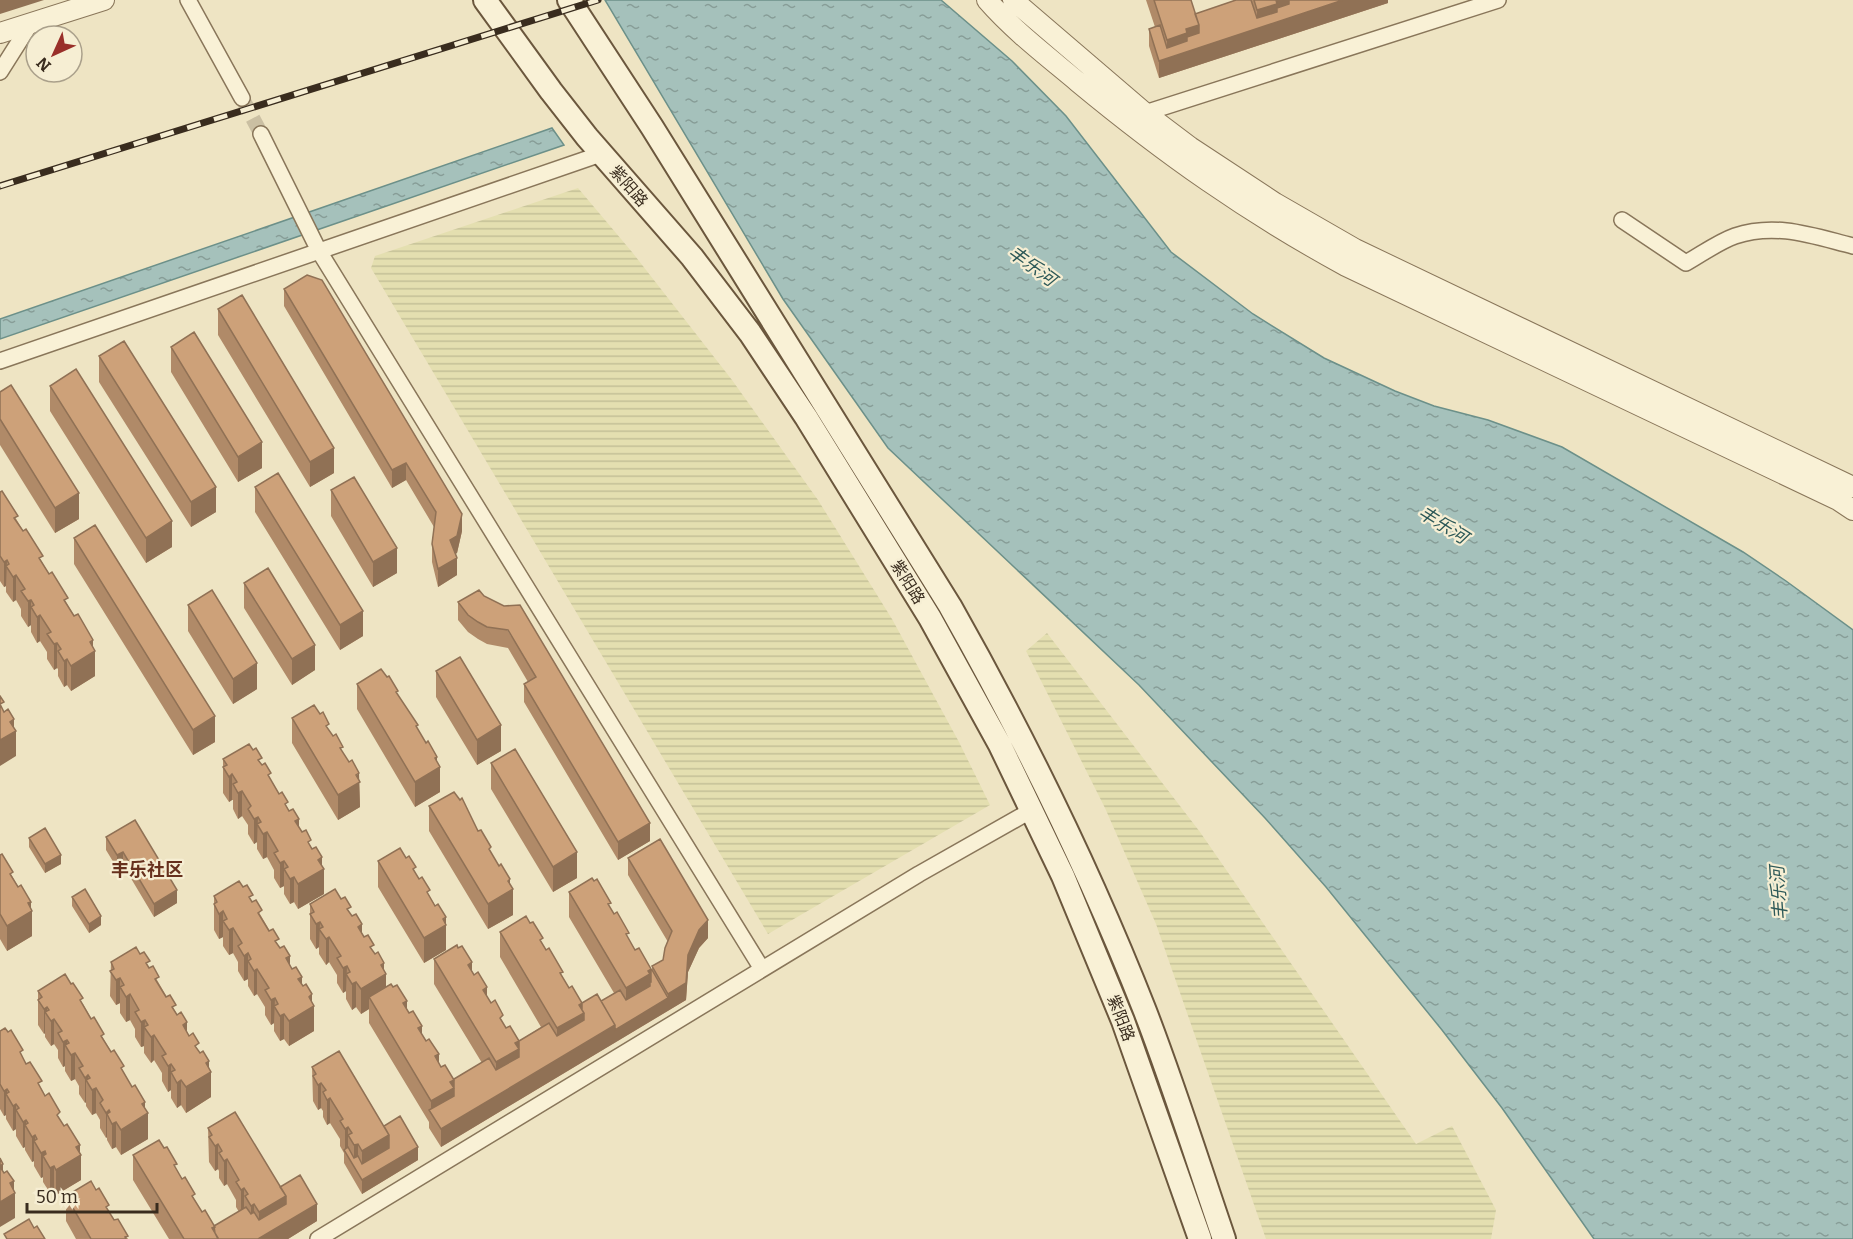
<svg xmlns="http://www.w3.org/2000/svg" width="1853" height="1239" font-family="Bitter,'Noto Sans SC',serif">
<defs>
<pattern id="farmland-rules" width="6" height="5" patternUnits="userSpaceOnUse" patternTransform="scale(1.5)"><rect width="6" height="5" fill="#e4dfb0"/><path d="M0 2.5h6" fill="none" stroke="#c4c097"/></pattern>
<pattern id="water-ripples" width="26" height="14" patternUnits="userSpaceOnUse" patternTransform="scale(1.5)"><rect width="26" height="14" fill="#a5c1bb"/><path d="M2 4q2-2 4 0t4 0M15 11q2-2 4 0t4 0" fill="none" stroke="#879d97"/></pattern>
</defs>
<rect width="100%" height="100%" fill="#eee4c3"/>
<path fill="url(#farmland-rules)" d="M578,188L632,252L732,380L818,500L892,619L959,742L990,805L768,934L371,268L375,256Z
M1047,633L1200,832L1416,1144L1452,1126L1496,1210L1491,1239H1266L1156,924L1105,808L1026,651Z"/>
<path fill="url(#water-ripples)" stroke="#6c9089" stroke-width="1.5" d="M605,0H941L1012,61L1066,116L1171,252L1253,314L1324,358L1395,391L1434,406L1488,420L1562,447L1743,552L1786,581L1853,630V1239H1594L1502,1108L1442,1030L1326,887L1265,818L1139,685L888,448L783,299Z
M552,128L564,145L0,339V319Z"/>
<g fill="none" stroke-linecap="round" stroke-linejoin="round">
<path stroke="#cabfa2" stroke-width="15" stroke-dasharray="15 8" stroke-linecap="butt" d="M242,98L261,134"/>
<g stroke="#89765a" stroke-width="18">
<path id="minor" d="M188,0L242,98
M0,72L31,23
M1145,113L1498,0
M261,134L319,251L762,969
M1622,220L1686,263C1702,254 1718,242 1735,236C1776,222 1813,236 1853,246
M0,361L601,154
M318,1239L919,874L1032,810"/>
</g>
<g stroke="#89765a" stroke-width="22">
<path id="tertiary" d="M987,0C1014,31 1047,56 1078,82C1165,154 1247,212 1346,266L1838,500L1853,510
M1013,0L1145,113L1190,147L1275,203L1355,249L1853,487
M0,33L104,0"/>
</g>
<g stroke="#6b573d" stroke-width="26">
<path id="secondary" d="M485,0L551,91L587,137L692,257L750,333L806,417L930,618L1000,745L1063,876L1123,1021L1200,1239
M569,0L652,127L950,606C1024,737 1090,871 1145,1011C1174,1086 1198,1163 1224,1239"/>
</g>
<use href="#minor" stroke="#f9f1d6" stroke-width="15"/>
<use href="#tertiary" stroke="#f9f1d6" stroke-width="20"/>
<use href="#secondary" stroke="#f9f1d6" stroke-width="22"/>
<g stroke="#392c1e" stroke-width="7">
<path id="rail" d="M0,186L598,0"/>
</g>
<use href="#rail" stroke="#f6eed3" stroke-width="4.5" stroke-dasharray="14" stroke-linecap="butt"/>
</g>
<path fill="#b08a68" d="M1146,0H1191L1195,14L1236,0H1388V3L1159,78L1149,46V29L1155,27Z
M284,289L462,531L457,553L455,554L457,575L438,587L432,562V544L434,527L406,480L392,488L284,306Z
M218,309L334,473L310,487L218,335Z
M171,347L262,468L238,482L171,372Z
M99,356L216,512L191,527L99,382Z
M50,386L172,547L146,563L50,411Z
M0,392L79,519L55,533L0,445Z
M255,487L363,636L340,650L255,512Z
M331,490L397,573L373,587L331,516Z
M0,492L93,647L95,676L71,691L67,685L64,687L58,676V669L57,668L54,670L47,659V652L40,641L37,643L31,632V625L28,627L21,616V609L16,600L13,602L6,592V586L4,587L0,581Z
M74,538L215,742L193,755L74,564Z
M244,583L315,670L292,685L244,608Z
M484,596L650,841L618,860L524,702V684L528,682L508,648L487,644L478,639L468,632L458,620V602Z
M188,605L257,689L233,704L188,631Z
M436,671L501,751L477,765L436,697Z
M357,684L398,696L437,762L440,792L415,807L357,709Z
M292,718L329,730L359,780L360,807L338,820L292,743Z
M223,759L262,765L322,865L324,894L298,909L294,902L290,904L284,894V886L280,888L274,878V870L267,857L263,859L257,849V842L254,844L248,834V825L242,816L238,819L233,809V800H232L229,802L223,793Z
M491,763L577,878L553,892L491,789Z
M429,806L478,831L510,885L513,915L488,929L429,831Z
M135,820L177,903L154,917L123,865L117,868L106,850V837Z
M29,838L61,864L45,873L29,847Z
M0,855L31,909L32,936L7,951L0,939Z
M628,858L708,938L699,948L688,972L686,1000L441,1147L429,1128V1122L369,1023V1009L361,1014L356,1007L352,1010L346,999V991L343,993L337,983V975L329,962L326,965L319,954V947L316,949L310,939V904L351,915L384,971L386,987L407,1010L441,1067L454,1079L482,1063L434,984V959L472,971L506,1028L519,1041L541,1027L500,957V932L543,945L569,988L582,1003L601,1001L614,993L569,917V892L611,909L635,950L651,971L652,970V966L663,960L668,942L628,875Z
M378,861L416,874L446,923V950L424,963L378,887Z
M214,896L253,902L312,1003L314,1031L289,1046L284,1039L280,1041L274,1031V1023L271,1025L265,1015V1007L257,994L254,996L248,986V979L244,981L238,971V962L233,953L229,955L223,946V937L219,939L214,930Z
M72,897L101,925L89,933L72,906Z
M111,962L150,968L209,1069L211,1097L186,1113L181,1105L177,1108L171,1098V1090L168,1092L162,1081V1073L154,1060L151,1063L144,1053V1046L141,1047L135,1037V1029L130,1020L126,1022L120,1013V1003L116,1005L110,996Z
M38,991L83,1004L145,1109L148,1139L121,1155L116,1147L112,1149L107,1140V1137L106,1138L100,1128V1120L96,1113L92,1115L86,1106V1102L85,1103L79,1094V1086L75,1079L71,1081L65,1071V1066L63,1067L58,1058V1050L54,1044L51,1046L45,1037V1033L44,1034L38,1025Z
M0,1031L23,1058L80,1153L81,1180L56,1195L54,1191L50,1193L43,1182V1177L41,1178L34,1166V1161L32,1162L25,1150V1147L23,1148L16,1136V1129L13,1131L6,1119V1115L4,1116L0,1109Z
M312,1067L383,1126L418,1160L362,1194L344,1163V1153L340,1146V1139L330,1123L327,1125L323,1117V1111L321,1108L318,1110L313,1101Z
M208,1128L280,1187L317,1221L288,1239H169L133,1180V1155L177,1170L202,1212L214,1226L239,1212L236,1207V1200L227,1184L224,1186L219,1178V1171L218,1169L215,1171L209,1162Z
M66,1196L109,1212L128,1239H76L66,1221Z"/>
<path fill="#907155" d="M0,0H44L0,14Z
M1276,0H1388V3L1159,78V61L1167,58V40L1186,29L1199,25L1257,28V10Z
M262,442V468L238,482V457Z
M334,448V473L310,487V462Z
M406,463V480L392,488V470Z
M216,487V512L191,527V502Z
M79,493V519L55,533V508Z
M462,514V531L457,553L450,557V540Z
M172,521V547L146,563V538Z
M397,548V573L373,587V562Z
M457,558V575L438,587V569Z
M7,560L6,586L4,587V562Z
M16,575V600L13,602V577Z
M31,600V625L28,627V601Z
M363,611V636L340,650V625Z
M40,615V641L37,643V617Z
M93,640V652L95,651V676L71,691V666L90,642Z
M57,643V668L54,670V644Z
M315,645V670L292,685V659Z
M67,659V685L64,687V661Z
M257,663V689L233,704V679Z
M215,716V742L193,755V730Z
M14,719V732L16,731V756L0,766V740L10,722Z
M501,725V751L477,765V740Z
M437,757V768L440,767V792L415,807V782L435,758Z
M359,773L360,807L338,820V795Z
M232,774V800L229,802V777Z
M242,791V816L238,819V793Z
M258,817L257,842L254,844V819Z
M299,819V844L295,821Z
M650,823V841L618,860V842Z
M267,832V857L263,859V834Z
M123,852V865L117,868V855Z
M577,852V878L553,892V867Z
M61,855V864L45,873V864Z
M322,857V870L324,869V894L298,909V884L318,860Z
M284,861V886L280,888V863Z
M294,877V902L290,904V879Z
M510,879V891L513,889V915L488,929V904Z
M177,890V903L154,917V904Z
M31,902V912L32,911V936L7,951V926L28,903Z
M223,911V937L219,939V914Z
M101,916V925L89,933V924Z
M446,917V950L424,963V938Z
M708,920V938L699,948L688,972L686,1000L441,1147V1129L615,1025L668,998V994L699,930Z
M320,922L319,947L316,949V924Z
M362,924V949L358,927Z
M233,928V953L229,955V930Z
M329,937V962L326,965V939Z
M248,953V979L244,981V956Z
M290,956V981L286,958Z
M472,962V988L468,965Z
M384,963V975L386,974V999L369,997V1009L361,1014V989L381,965Z
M347,966L346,991L343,993V968Z
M257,969V994L254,996V971Z
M651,969V995L626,1013V988Z
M302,977V1002L298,979Z
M120,978V1003L116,1005V980Z
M356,982V1007L352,1010V984Z
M487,987V1013L483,990Z
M130,994V1020L126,1022V997Z
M312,994V1007L314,1006V1031L289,1046V1021L309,997Z
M275,998L274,1023L271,1025V1000Z
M407,1001V1026L403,1003Z
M582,1003L584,1013V1038L557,1053V1028L579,1005Z
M47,1007V1015L45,1012V1033L44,1034V1009Z
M284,1014V1039L280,1041V1016Z
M54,1019V1044L51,1046V1021Z
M145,1020L144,1046L141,1047V1022Z
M187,1022V1048L183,1025Z
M422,1026V1051L418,1028Z
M154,1035V1060L151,1063V1037Z
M67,1040V1048L65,1045V1066L63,1067V1042Z
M519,1041V1066L496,1088V1062L515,1043Z
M75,1053V1079L71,1081V1055Z
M439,1054V1079L435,1056Z
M209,1061V1073L211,1072V1097L186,1113V1087L206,1063Z
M171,1064V1090L168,1092V1066Z
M88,1075V1083L86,1080V1102L85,1103V1078Z
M181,1080V1105L177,1108V1083Z
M454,1080V1113L431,1114V1101L450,1082Z
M321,1083V1108L318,1110V1085Z
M96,1088V1113L92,1115V1090Z
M7,1089V1096L6,1094V1115L4,1116V1091Z
M330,1098V1123L327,1125V1100Z
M145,1102V1115L148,1113V1139L121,1155V1130L142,1104Z
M16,1104V1129L13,1131V1106Z
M109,1110V1119L107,1114V1137L106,1138V1113Z
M26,1120V1128L25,1125V1147L23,1148V1122Z
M116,1122V1147L112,1149V1124Z
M348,1127V1152L345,1151V1129Z
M35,1135V1142L34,1141V1161L32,1162V1137Z
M389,1135V1161L362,1177V1151Z
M218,1144V1169L215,1171V1146Z
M358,1144V1169L354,1168V1145Z
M80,1145V1155H81V1180L56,1195V1170L76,1147Z
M418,1147V1160L362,1194V1180Z
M45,1151V1159L43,1156V1177L41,1178V1153Z
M227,1159V1184L224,1186V1161Z
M3,1164V1189L0,1166Z
M54,1166V1191L50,1193V1168Z
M14,1181V1194L15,1193V1218L0,1227V1202L10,1183Z
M244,1188V1213L241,1215V1190Z
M286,1196V1221L259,1238V1212Z
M254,1204V1230L251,1232V1206Z
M317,1204V1221L288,1239H258Z"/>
<path fill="#cda179" stroke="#907155" stroke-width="1.5" d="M1154,0H1191L1199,25L1186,29L1187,33L1167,40Z
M1236,0H1251L1257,18L1277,12V8L1289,4V0H1343L1159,61L1149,29L1160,25L1167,48L1187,41V37L1199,33V25L1195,14Z
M1254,0H1276L1277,4L1257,10Z
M307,275L322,280L462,514L457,536L450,540L457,558L438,569L432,544L436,512L406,463L392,470L284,289Z
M242,295L334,448L310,462L218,309Z
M194,332L262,442L238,457L171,347Z
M124,341L216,487L191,502L99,356Z
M76,369L172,521L146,538L50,386Z
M11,385L79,493L55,508L0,419V392Z
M278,473L363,611L340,625L255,487Z
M354,477L397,548L373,562L331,490Z
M2,491L18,516L14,518L23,531L26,529L43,556L39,558L49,574L52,572L68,598L64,600L74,616L78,614L93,640L90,642L95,651L71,666L67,659L64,661L58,651L61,649L57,643L54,644L47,634L51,632L40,615L37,617L31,607L34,605L31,600L28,601L21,591L25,589L16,575L13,577L6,566L9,564L7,560L4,562L0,556V492Z
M95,525L215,716L193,730L74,538Z
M268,568L315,645L292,659L244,583Z
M212,590L257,663L233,679L188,605Z
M479,590L484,596L504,606L520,605L650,823L618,842L524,684L536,677L508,630L487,627L478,622L468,615L458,602Z
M460,657L501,725L477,740L436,671Z
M381,669L387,677L389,676L398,691L396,692L418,725L416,726L426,743L428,741L437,757L435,758L440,767L415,782L357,684Z
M0,696L4,702L0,704L4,712L8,709L14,719L10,722L16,731L0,740Z
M314,705L320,714L323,712L329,724L326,726L333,736L336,734L343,747L340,748L349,762L352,760L359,773L356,775L360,782L338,795L292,718Z
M249,744L253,750L256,748L262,758L258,760L262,765L265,763L271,773L268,775L279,794L282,792L288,802L285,804L289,811L293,809L299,819L295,821L302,832L306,830L311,840L308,842L312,849L316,847L322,857L318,860L324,869L298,884L294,877L290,879L284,869L288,867L284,861L280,863L274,853L278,851L267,832L263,834L257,824L261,822L258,817L254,819L248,809L251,806L242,791L238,793L233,784L237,782L232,774L229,777L223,767L227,765L223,759Z
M515,749L577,852L553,867L491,763Z
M454,792L460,800L462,798L478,831L481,830L491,847L489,849L499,866L501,864L510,879L508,881L513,889L488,904L429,806Z
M135,820L177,890L154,904L123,852L117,855L106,837Z
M45,828L61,855L45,864L29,838Z
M660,839L708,920L699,930L688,955L686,983L668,994L652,966L663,960L665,948L672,931L628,858Z
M400,848L406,858L409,856L416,867L413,869L419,879L422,877L430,890L427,892L435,906L438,904L446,917L443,919L446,925L424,938L378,861Z
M2,854L13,872L10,874L18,887L21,885L31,902L28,903L32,911L7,926L0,914V855Z
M592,878L594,881L597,879L611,903L608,904L614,914L617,912L629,933L626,934L635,950L639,948L651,969L648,971L650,974L626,988L569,892Z
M239,881L243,887L247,885L253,895L249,897L252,902L256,900L262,910L258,913L269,931L273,929L279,939L275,941L280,948L284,946L290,956L286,958L292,969L296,967L302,977L298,979L303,986L306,984L312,994L309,997L314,1006L289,1021L284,1014L280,1016L274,1006L278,1004L275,998L271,1000L265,990L269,988L257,969L254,971L248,961L251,959L248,953L244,956L238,946L242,943L233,928L229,930L223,921L227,919L223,911L219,914L214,904L217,902L214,896Z
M85,889L101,916L89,924L72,897Z
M335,889L341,899L345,897L351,907L347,909L352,916L356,914L362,924L358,927L364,937L368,935L374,945L370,947L375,954L378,952L384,963L381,965L386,974L361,989L356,982L352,984L346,974L350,972L347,966L343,968L337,958L341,956L329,937L326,939L319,929L323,927L320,922L316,924L310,914L314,912L310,904Z
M526,916L530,923L533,922L543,938L540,940L546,950L549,948L563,972L560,973L569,988L572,986L582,1003L579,1005L584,1013L557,1028L500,932Z
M457,945L458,948L462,946L472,962L468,965L474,975L478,972L487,987L483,990L491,1003L495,1000L503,1015L500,1018L506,1028L510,1026L519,1041L515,1043L519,1049L496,1062L434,959Z
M136,947L140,954L144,952L150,961L146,963L149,968L153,966L159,977L155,979L166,997L170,995L176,1005L172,1007L177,1015L181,1012L187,1022L183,1025L189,1036L193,1033L199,1043L195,1046L200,1053L203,1051L209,1061L206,1063L211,1072L186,1087L181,1080L177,1083L171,1072L175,1070L171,1064L168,1066L162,1056L166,1054L154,1035L151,1037L144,1027L148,1025L145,1020L141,1022L135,1012L139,1010L130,994L126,997L120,987L124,985L120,978L116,980L110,971L114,969L111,962Z
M652,970L668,998L615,1030V1025L601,1001L620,990L626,1000L650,986V982H651V971Z
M65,974L71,984L73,983L83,998L80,1000L91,1019L94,1017L104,1034L101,1036L111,1052L114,1050L124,1066L121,1068L132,1087L135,1085L145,1102L142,1104L148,1113L121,1130L116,1122L112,1124L107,1114L110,1112L109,1110L106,1113L100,1103L103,1100L96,1088L92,1090L86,1080L90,1078L88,1075L85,1078L79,1068L83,1066L75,1053L71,1055L65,1045L69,1043L67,1040L63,1042L58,1033L62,1031L54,1019L51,1021L45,1012L49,1010L47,1007L44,1009L38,1000L42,997L38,991Z
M391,984L393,987L397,985L407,1001L403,1003L409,1013L413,1011L422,1026L418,1028L426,1041L429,1039L439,1054L435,1056L441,1067L445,1065L454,1080L450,1082L454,1088L431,1101L369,997Z
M597,994L615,1025L441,1129L429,1110L454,1096V1079L489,1058L496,1070L519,1057V1041L549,1023L557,1036L584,1020V1013L582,1010V1003Z
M5,1028L8,1032L11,1030L23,1050L20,1052L26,1064L30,1062L42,1081L38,1083L45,1096L49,1093L60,1112L57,1115L64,1126L67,1124L80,1145L76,1147L81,1155L56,1170L54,1166L50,1168L43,1156L46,1154L45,1151L41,1153L34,1141L37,1139L35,1135L32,1137L25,1125L28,1123L26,1120L23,1122L16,1110L19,1108L16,1104L13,1106L6,1094L9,1092L7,1089L4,1091L0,1084V1031Z
M339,1051L389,1135L362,1151L358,1144L354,1145L348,1135L352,1133L348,1127L345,1129L340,1121L343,1119L330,1098L327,1100L323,1092L326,1090L321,1083L318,1085L313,1076L316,1074L312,1067Z
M235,1112L286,1196L259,1212L254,1204L251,1206L245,1196L248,1194L244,1188L241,1190L236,1182L239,1180L227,1159L224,1161L219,1153L222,1151L218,1144L215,1146L209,1137L212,1135L208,1128Z
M400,1116L418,1147L362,1180L344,1150L348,1147L354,1158L358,1156L362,1164L389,1148V1135L384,1126Z
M159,1140L164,1148L167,1147L177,1164L174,1165L182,1179L185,1177L195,1194L192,1196L202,1212L205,1210L215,1227L212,1228L218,1238L217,1239H184L133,1155Z
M0,1158L3,1164L0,1166Z
M0,1167L4,1173L7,1171L14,1181L10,1183L15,1193L0,1202Z
M300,1175L317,1204L258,1239H218L215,1233L214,1226L246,1207L251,1214L254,1212L259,1220L286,1204V1196L280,1187Z
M91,1181L96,1190L99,1188L109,1205L106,1207L114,1220L118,1219L128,1236L125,1237L126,1239H91L66,1196Z
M29,1219L34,1228L37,1226L45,1239H7L4,1234Z"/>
<g text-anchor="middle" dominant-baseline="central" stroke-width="4.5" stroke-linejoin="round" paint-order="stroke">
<g font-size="16" fill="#392c1e" stroke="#f6eed3">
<text transform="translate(629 186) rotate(49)">紫阳路</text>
<text transform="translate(908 582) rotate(58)">紫阳路</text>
<text transform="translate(1121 1018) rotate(69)">紫阳路</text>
</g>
<g font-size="18" font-style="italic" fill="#2d5958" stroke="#f6eed3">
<text transform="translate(1032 266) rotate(36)">丰乐河</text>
<text transform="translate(1443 525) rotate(32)">丰乐河</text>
<text transform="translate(1779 893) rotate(-94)">丰乐河</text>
</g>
<g font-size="18" font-weight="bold" fill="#66301d" stroke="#f6eed3">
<text x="147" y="870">丰乐社区</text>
</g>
</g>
<g transform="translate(54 54) rotate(225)"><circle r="28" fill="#f6eed3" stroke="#aaa08b" stroke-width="1.5"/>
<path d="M0-4.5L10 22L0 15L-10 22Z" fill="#992f29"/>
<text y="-9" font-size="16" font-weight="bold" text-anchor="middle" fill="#392c1e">N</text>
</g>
<path d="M27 1203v9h130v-9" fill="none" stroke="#392c1e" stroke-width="3"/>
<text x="36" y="1203" font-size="18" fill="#392c1e" stroke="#f6eed3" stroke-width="4.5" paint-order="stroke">50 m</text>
</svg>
